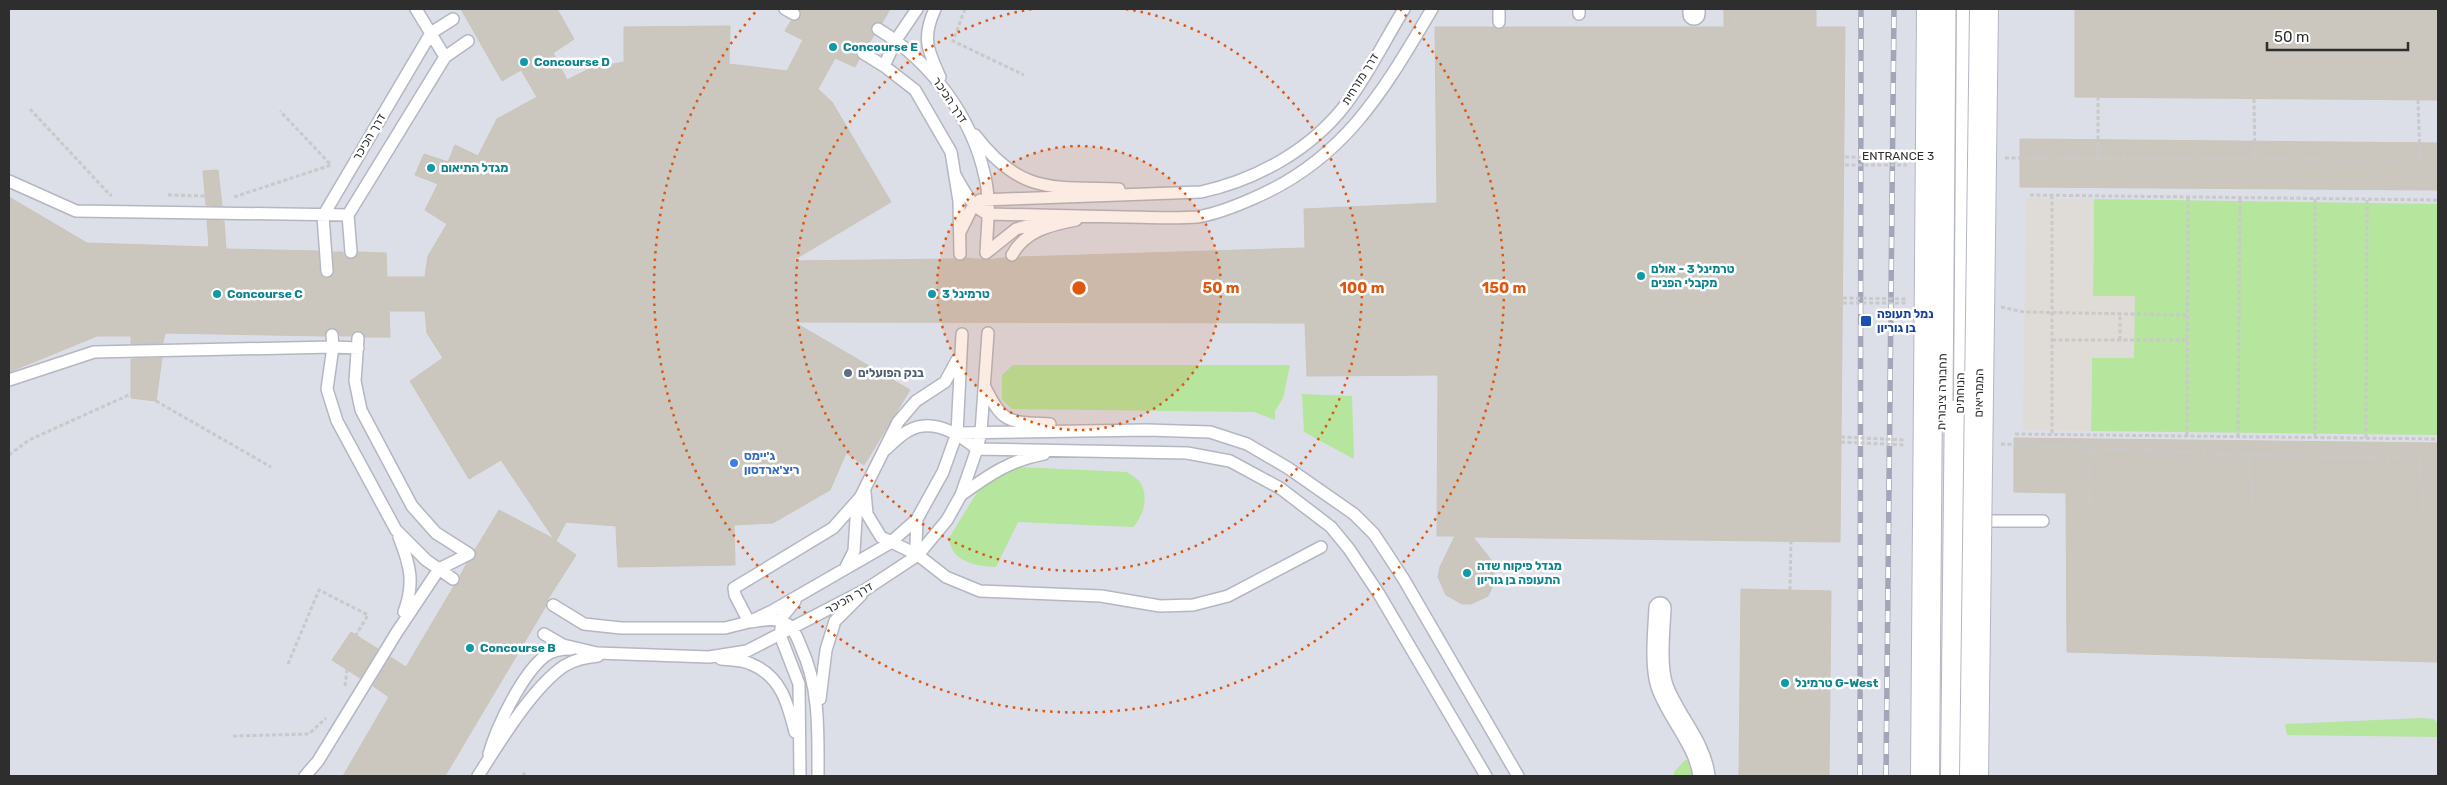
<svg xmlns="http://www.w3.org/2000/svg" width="2447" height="785" font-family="Rubik,'Noto Sans Hebrew',sans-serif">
<rect width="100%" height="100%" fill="#efe9e1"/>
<path fill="#dcdee8" d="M9,9H2438V776H9Z"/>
<path fill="#b6e59e" d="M2094,199L2438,204V435L2091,431L2092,357L2133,358L2093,296Z
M1013,365H1290L1283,398L1275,411V420L1254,412L1012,409L1002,400V375Z
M1302,394L1352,396L1354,459L1304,432Z
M1019,467L1127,472C1131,475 1137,478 1140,482C1149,496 1144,516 1133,527L1018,522L996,567C976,566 951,562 949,538L976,494L990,479Z
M2421,718L2434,719L2438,724L2437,737L2287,735L2285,724Z
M1685,760H1693L1697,776H1674V772Z"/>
<path fill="#dfdcd8" d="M2026,198L2094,199L2093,296H2135L2134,358H2092L2091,431L2023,430Z"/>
<path fill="#cbc7bf" stroke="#cbc5ba" d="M461,9H557L574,39L553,53L567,80L591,68L624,62V27L730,26L729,64L787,71L803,40L785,31L791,21H795L800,18L799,9H890L882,23L875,22L872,25L871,32L874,35L867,47L860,46L856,50V56L859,59L855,67L835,58L818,89L832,102L891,202L792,261L954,259L960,261L966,258L986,260L1005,258L1012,262L1020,257L1305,248L1304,209L1437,203L1435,27H1493L1499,29L1505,27H1724V9H1816V27H1845L1840,542L1473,537L1492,561L1496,579L1488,596L1471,604H1462L1446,595L1438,577L1440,567L1455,536H1437L1438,375L1307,376L1305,323L794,322L910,390L864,465L846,453L830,490L773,523L734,525L735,565L618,567L616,526L566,522L556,541L576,555L546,602V606L445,776H343L389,697L373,686L390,657L406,667L454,586L459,583L460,576L467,563L476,558L475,550L499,510L554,539L501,460L469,479L410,381L443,358L427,333L425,311H389L390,337H365L363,332L358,331L351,336H340L338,330L332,328L327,329L325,336L165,333L163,343L131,344V336H97L9,372V197L87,243L209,247L207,220L224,221L226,249L318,251L320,272L324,278L331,277L334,274L333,252H343L345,257L351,259L356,258L358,252L386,253L387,277H425L428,256L447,224L425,210L438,184L415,175L424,154L448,162L455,145L478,156L497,119L537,97L521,70L502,81Z
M2075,9H2438V100L2075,97Z
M2020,139L2438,143V190L2020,187Z
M218,170L222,206L206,205L203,171Z
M162,358L156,401L131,398V359Z
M2014,438L2438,443V662L2067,652L2066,493L2014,492Z
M1741,589L1831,591L1829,776H1739Z
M351,632L378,649L360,678L332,660Z"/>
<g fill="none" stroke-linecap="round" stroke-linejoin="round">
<g stroke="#b4b7c1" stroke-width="14">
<path id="lane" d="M416,9L445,57
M785,9L794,14
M935,9C922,37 927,49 940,77
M1499,9V22
M1579,14V9
M878,29C930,61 972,116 985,177C991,202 987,228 986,253
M863,53L884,66L915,90L951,152L959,201L960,254
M884,66L896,40L917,9
M975,135C1020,194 1051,187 1119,189
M955,175C963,189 972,208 988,214C1034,215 1079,216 1125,217C1148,217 1173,219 1197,217C1216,214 1236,206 1254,198C1345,159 1384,90 1432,9
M9,181L76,211L348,215
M960,232L971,210L980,200L1201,192C1256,180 1311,150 1346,104C1368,75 1385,40 1404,9
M351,252L348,215L445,57L468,41
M986,253L1016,229L1049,220
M1012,255C1025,231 1050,225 1076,220
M327,271L323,216L431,33L453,19
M332,335L333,347L327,389L337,421L396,530L426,560L453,579
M358,338L355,381L361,410L412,506L436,533L469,554
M9,380L94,352L333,347L358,348
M985,387C1003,425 1010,422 1050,424
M957,433L1147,430L1210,432L1247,444L1288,468L1354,514L1374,534L1403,578L1518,776
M886,449C893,443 900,435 908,431C932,417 959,434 977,449L1187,453L1230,461L1280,488L1331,527L1349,549L1379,594L1486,776
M865,492L867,514L881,537L918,555L946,577L980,591L1101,596L1160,606L1193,605L1228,596L1321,547
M961,495C989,475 1010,460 1044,454
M917,519L916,544L918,555
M1975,521H2043
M399,537C410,565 415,583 404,612
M845,569L854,551L857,504L898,422L916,401L945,382L957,360
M795,601L783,616L780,635L799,684L800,776
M553,605L584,624L621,628H725L749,622L772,611L890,543L917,519L943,472L957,433L962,334
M544,634L563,645L597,653L709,657L747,651L865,590L918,555L947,520L961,495L977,449L981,432L988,333
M721,659C730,660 743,660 751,664C781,676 788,704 795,732
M820,699L826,650L835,621L861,595
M489,754C497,726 522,674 545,656C552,650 562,649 571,649
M305,776L318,761L397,632L439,569L469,554
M478,776C499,743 532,688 564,666C574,660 586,657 598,656
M818,776C818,732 820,688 801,647C797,637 794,628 784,622C773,617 760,621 749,622L735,595L734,588L833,528L865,492"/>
</g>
<g stroke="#b4b7c1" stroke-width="24">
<path id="street" d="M1694,9V14
M1660,608C1659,630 1655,665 1662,686C1673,717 1700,743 1704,776"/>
</g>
<g stroke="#b4b7c1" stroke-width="30">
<path id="secondary" d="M1955,776L1963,9"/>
</g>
<path stroke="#c9c9c9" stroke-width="3" stroke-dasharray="4 2.5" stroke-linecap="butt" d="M965,9L953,41L1024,75
M1734,20L1735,27
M1801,27V20
M2254,99L2255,159
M2418,100L2420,160
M30,109L110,195H112
M2098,159V98
M168,195L205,196
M2030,195L2438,200
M2052,195V434
M234,197L331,165L280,111
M2001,307L2024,312L2187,315
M2052,340H2187
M2120,340V314
M156,401L271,467
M2015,434L2438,439
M2187,436L2188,197
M2238,437L2240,198
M2315,437V199
M2366,438L2367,199
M9,455L29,440L131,394
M2249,455L2420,459L2423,513
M2090,506L2091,448L2249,455L2253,510
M1790,590L1791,541
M288,664L319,590L368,615L356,635
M345,686L347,670
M233,736L309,734L326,718
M523,776L525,772"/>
<use href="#lane" stroke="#fff" stroke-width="11"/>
<use href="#street" stroke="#fff" stroke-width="21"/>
<use href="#secondary" stroke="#fff" stroke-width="28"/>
<g stroke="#a3a6b8" stroke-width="5.5">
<path id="rail" d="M1860,776L1861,9
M1886,776L1894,9"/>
</g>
<use href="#rail" stroke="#fff" stroke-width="4" stroke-dasharray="11" stroke-linecap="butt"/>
<g stroke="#b4b7c1" stroke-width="24" stroke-linecap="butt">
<path id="street-bridge" d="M1942,401L1945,9"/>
</g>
<g stroke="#b4b7c1" stroke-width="30" stroke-linecap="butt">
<path id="secondary-bridge" d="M1925,776L1931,9
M1974,776L1984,9"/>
</g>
<path stroke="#c9c9c9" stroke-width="3" stroke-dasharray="4 2.5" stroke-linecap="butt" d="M1845,157L1909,158
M2005,158L2420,160
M1845,165H1907
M1843,298L1907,299
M1843,303H1907
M1841,437L1905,440
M1841,442L1905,445
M2001,444L2091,448"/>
<use href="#street-bridge" stroke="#fff" stroke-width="21"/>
<use href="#secondary-bridge" stroke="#fff" stroke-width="28"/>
</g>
<circle cx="1079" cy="288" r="142" fill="#df570e" fill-opacity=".12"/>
<g fill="none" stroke="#df570e" stroke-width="2.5" stroke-dasharray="2.5 5">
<circle cx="1079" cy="288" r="142"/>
<path d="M1126 9A283 283 0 1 1 1032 9"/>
<path d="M1400 9A425 425 0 1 1 758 9"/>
</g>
<g fill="#0f9aa8" stroke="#fff" stroke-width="2">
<circle cx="833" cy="47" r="5"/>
<circle cx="524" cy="62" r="5"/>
<circle cx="431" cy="168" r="5"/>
<circle cx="1641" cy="276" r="5"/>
<circle cx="217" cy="294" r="5"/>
<circle cx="932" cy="294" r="5"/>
<circle cx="1467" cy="573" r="5"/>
<circle cx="470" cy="648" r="5"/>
<circle cx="1785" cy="683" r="5"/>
</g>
<rect fill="#1a4fb4" stroke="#fff" stroke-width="2" x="1860" y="315" width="12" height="12" rx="2.5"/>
<circle fill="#5c6f8a" stroke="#fff" stroke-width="2" cx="848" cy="373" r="5"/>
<circle fill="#3f7fe0" stroke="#fff" stroke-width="2" cx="734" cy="463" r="5"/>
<g text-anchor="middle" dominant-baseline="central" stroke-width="5" stroke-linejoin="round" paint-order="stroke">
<g font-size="12" font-weight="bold" fill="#0d838f" stroke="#fff" text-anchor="start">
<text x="843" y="47">Concourse E</text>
<text x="534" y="62">Concourse D</text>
<text x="441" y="168">מגדל התיאום</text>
<text x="1651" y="269">טרמינל 3 - אולם<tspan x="1651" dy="14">מקבלי הפנים</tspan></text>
<text x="227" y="294">Concourse C</text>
<text x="942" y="294">טרמינל 3</text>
<text x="1477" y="566">מגדל פיקוח שדה<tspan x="1477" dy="14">התעופה בן גוריון</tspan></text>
<text x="480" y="648">Concourse B</text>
<text x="1795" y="683">טרמינל G-West</text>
</g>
<g font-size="12" fill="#2e2e2e" stroke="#fff">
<text transform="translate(1360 79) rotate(-58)">דרך מזרחית</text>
<text transform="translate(950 100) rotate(56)">דרך הכיכר</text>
<text transform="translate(369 137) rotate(-59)">דרך הכיכר</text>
<text x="1898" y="156">ENTRANCE 3</text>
<text transform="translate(1942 392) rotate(-89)">תחבורה ציבורית</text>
<text transform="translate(1960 393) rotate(-89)">הנוחתים</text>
<text transform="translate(1979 393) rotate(-89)">הממריאים</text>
<text transform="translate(849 598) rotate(-29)">דרך הכיכר</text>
</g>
<g font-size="12" font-weight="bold" fill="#164399" stroke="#fff" text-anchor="start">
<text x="1877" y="314">נמל תעופה<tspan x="1877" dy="14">בן גוריון</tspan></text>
</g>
<g font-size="12" font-weight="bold" fill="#4e5e75" stroke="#fff" text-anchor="start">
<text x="858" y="373">בנק הפועלים</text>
</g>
<g font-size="12" font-weight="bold" fill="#366cbe" stroke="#fff" text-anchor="start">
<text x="744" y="456">ג'יימס<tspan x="744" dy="14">ריצ'ארדסון</tspan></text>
</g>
</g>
<circle cx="1079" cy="288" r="8" fill="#df570e" stroke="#fff" stroke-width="2.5"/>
<g font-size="15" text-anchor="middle" font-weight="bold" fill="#df570e" stroke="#fff" stroke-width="5" stroke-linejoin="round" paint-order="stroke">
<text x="1221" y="293">50 m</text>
<text x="1362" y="293">100 m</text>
<text x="1504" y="293">150 m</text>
</g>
<rect width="2447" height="785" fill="none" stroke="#2e2e2e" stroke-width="20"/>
<path d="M2267 42v8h141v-8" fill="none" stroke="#2e2e2e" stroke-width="2.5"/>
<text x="2274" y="42" font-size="15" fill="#2e2e2e" stroke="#ffffff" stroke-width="4" paint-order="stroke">50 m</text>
</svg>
